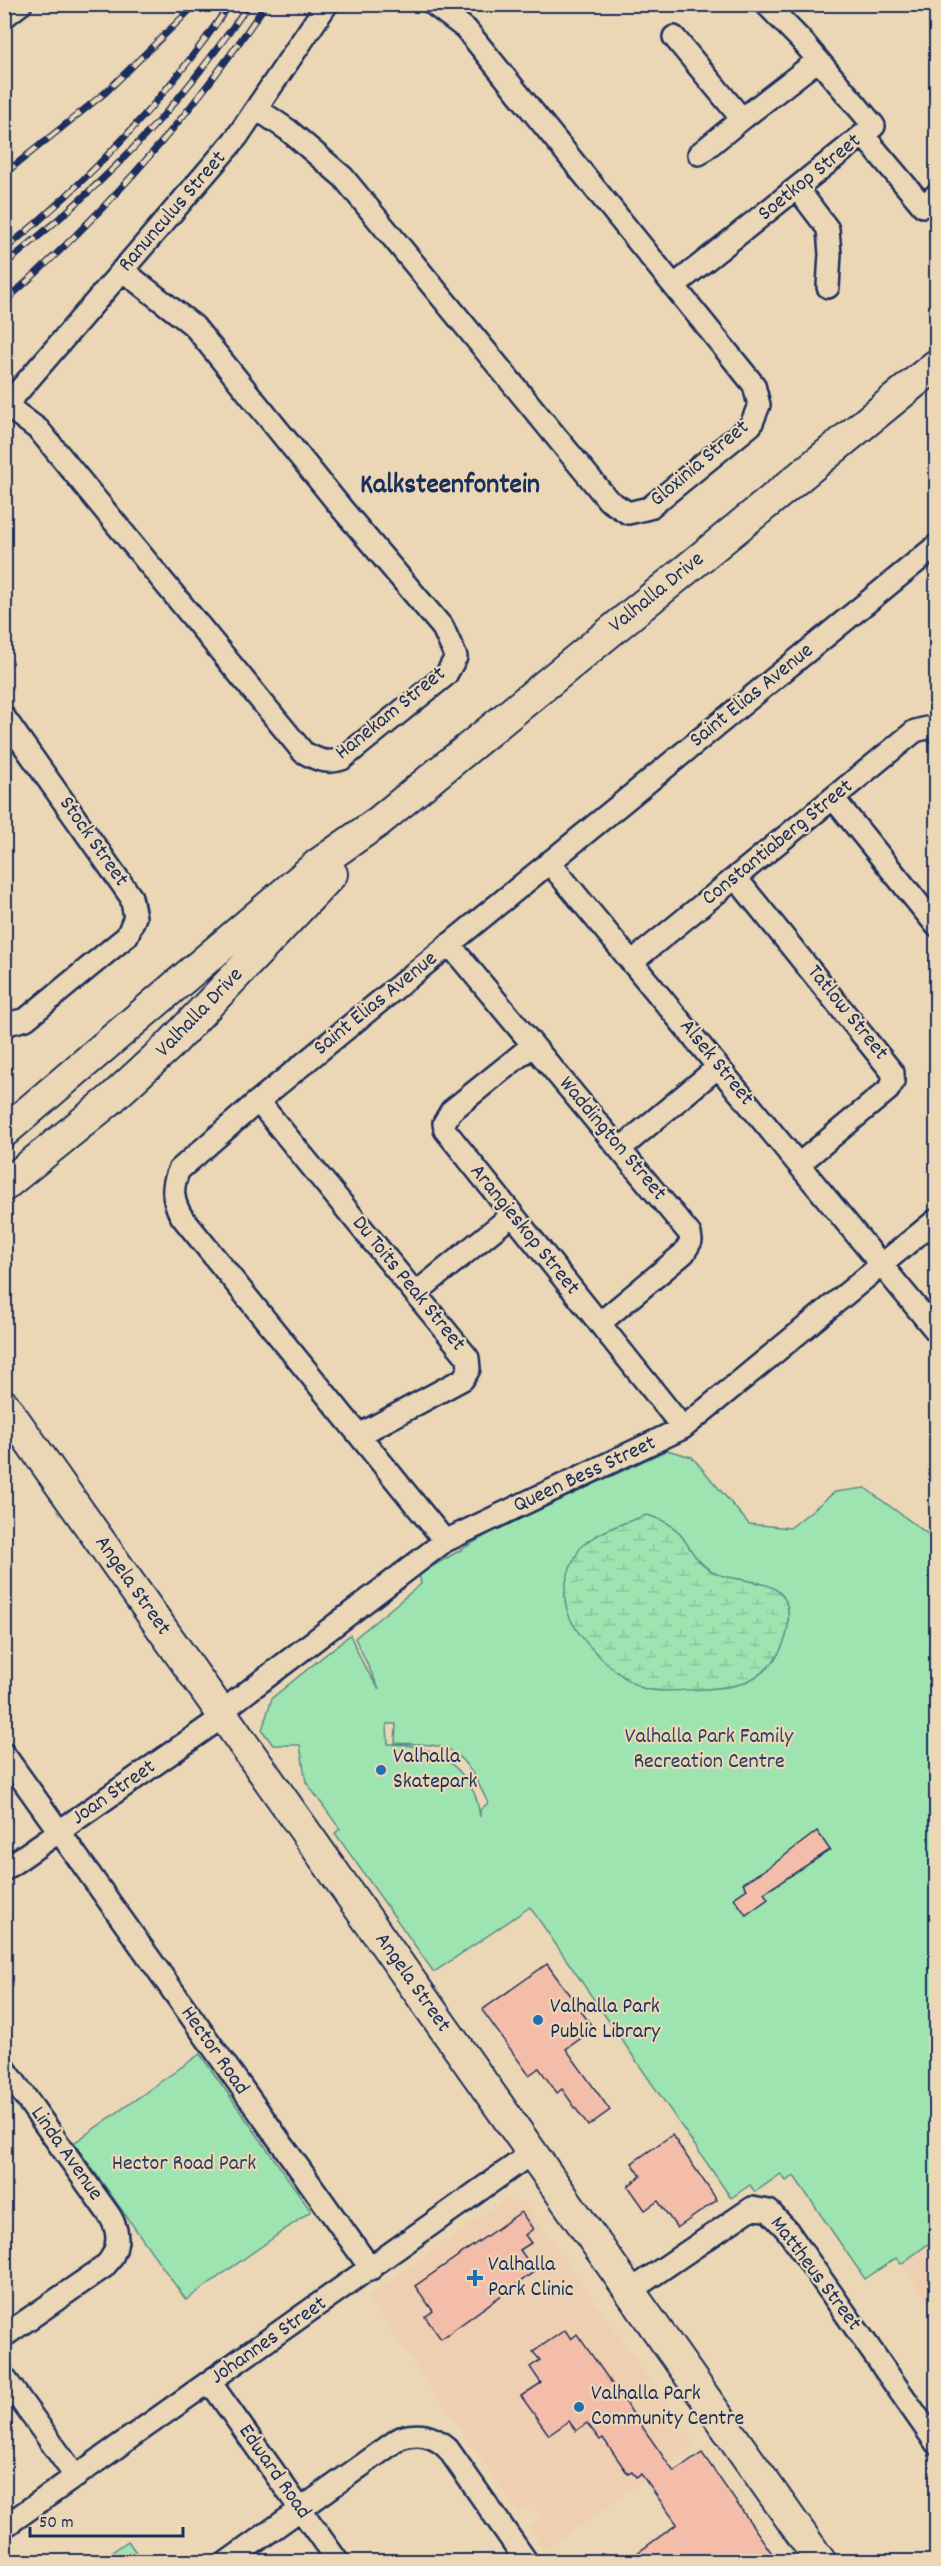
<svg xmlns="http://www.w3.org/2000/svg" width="941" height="2566" font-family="Dekko,sans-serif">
<defs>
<pattern id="wetland-marsh" width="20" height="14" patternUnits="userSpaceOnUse" patternTransform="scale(1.5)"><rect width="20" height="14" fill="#9de4b1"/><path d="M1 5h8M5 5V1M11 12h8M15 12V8" fill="none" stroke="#87c49b"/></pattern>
</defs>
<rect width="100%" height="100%" fill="#ebd7b5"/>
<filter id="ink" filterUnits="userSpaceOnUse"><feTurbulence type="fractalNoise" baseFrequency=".0167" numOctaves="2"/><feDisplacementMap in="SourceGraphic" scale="12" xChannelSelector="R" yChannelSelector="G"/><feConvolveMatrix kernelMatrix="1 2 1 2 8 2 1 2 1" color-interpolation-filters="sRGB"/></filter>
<g filter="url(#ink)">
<path fill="#eecfb1" d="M504,2200L525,2203L695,2444L545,2550L529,2527L541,2518L532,2504L519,2513L367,2297Z
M936,2238V2313L901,2264Z"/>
<path fill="#9de4b1" stroke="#5c8a88" stroke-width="1.5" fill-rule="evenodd" d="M667,1450L692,1457L749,1524L790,1528L835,1492L865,1488L936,1540V2238L901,2264L896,2258L865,2279L794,2176L786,2181L781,2174L755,2192L750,2185L731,2198L530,1907L434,1972L433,1971L335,1833L340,1829L306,1782L300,1745H273L262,1730L272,1698L350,1635L364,1666L379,1689L355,1638L421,1584L419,1574L490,1533ZM387,1724H396L395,1743C410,1744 427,1743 442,1747C465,1753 479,1784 488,1803L480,1810V1817C479,1811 478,1802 475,1795C458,1759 427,1743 388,1744Z
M200,2054L311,2211L186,2300L74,2143Z
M128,2541L142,2561H99Z"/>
<path fill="url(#wetland-marsh)" stroke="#5c8a88" stroke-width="1.5" d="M647,1515C691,1527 681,1550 710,1570C733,1586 785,1573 788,1611C789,1621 788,1632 784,1642C776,1663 761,1677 740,1684C726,1689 659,1693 645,1689C627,1683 607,1664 594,1651C568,1624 555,1598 573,1562C576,1556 579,1547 585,1543C603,1530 626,1522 647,1515Z"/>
<path fill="#f4bda9" stroke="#1b2f5e" stroke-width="1.5" d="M817,1831L830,1850L764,1893L768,1899L746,1915L734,1898L747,1889L743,1883L771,1866Z
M547,1964L594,2029L566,2049L610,2110L588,2126L562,2089L557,2093L539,2068L529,2075L482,2010Z
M672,2135L717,2200L677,2228L658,2201L645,2210L628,2186L641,2176L632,2163Z
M521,2212L533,2229L525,2235L531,2243L520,2250L535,2271L441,2339L425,2317L433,2311L415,2286Z
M565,2330L571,2339L577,2334L674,2472L702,2453L778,2562H625L677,2524L641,2474L636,2477L632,2472L628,2474L603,2438L600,2440L587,2423L576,2431L569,2421L549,2435L521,2396L541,2383L530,2367L540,2360L533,2352Z"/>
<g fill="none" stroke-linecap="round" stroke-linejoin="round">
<g stroke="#1b2f5e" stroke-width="26">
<path id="street" d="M4,17L21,4
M674,37L742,119L818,60
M257,109L288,130L343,177L608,500L628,513L649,508L751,425L759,405L754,385L466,29L433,4
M863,135L923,206L936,195
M699,154L742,119
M797,188L828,229L830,254L828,287
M675,285L874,126L802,41L766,4
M7,406L39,430L303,752C317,760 327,764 342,759L446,675L456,657L443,628L343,510L194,326L122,270
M4,408L237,137L327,4
M4,717L131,897L135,917L127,936L26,1019L4,1025
M833,798L936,925
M549,862L936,1331
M736,878L893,1073V1082L888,1090L799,1164
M449,944L690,1234L691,1241L684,1253L600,1323
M632,962L915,731L927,728L936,730
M533,1045L451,1111L444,1123L445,1130L683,1428
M258,1101L468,1358L469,1369L463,1379L359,1435
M620,1149L718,1067
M416,1293L512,1215
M445,1541L182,1217C172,1201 171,1187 179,1170L258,1101L936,546
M221,1712L445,1541L683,1428L936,1220
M4,1754L371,2269
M4,1870L224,1716
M4,2067L110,2216C121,2234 119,2252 104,2267L4,2336
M630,2291L752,2208L769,2211L787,2230L936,2443
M4,2377L76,2477
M210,2382L338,2562
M4,2527L532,2153
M227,2562L400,2438C419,2432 434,2435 448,2449L527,2562"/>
</g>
<g stroke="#1b2f5e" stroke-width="34">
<path id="secondary" d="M4,1132L318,864L378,822L936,365
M4,1186L109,1101L171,1044L332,874
M4,1405L821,2562"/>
</g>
<use href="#street" stroke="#ebd7b5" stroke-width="21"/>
<use href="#secondary" stroke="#ebd7b5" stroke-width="30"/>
<g stroke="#1b2f5e" stroke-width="7">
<path id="rail" d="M4,174L106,92L196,4
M4,250C92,179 166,98 230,4
M4,265C52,226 98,186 140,141C180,99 216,52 249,4
M4,302C105,214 191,115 266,4"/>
</g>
<use href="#rail" stroke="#ebd7b5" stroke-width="4.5" stroke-dasharray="14" stroke-linecap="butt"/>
</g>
</g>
<g fill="#1f6fb2" stroke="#ebd7b5" stroke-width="2">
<circle cx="381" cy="1770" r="6"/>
<circle cx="538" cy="2020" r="6"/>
<path d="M472 2269h6v6h6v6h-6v6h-6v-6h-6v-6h6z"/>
<circle cx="579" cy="2407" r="6"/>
</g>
<g text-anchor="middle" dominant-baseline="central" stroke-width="4.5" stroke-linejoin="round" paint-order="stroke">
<g font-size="22" fill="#1b2f5e" stroke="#ebd7b5">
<text transform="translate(810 178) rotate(-39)">Soetkop Street</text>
<text transform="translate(173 212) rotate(-49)">Ranunculus Street</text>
<text transform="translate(700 464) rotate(-40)">Gloxinia Street</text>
<text transform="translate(657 593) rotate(-39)">Valhalla Drive</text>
<text transform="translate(752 696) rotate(-39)">Saint Elias Avenue</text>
<text transform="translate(391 714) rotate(-39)">Hanekam Street</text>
<text transform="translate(93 842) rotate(55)">Stock Street</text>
<text transform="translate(778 843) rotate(-39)">Constantiaberg Street</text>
<text transform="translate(376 1004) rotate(-39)">Saint Elias Avenue</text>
<text transform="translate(200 1013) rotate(-46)">Valhalla Drive</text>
<text transform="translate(847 1013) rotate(51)">Tatlow Street</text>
<text transform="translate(716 1063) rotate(51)">Alsek Street</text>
<text transform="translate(612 1139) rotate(50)">Waddington Street</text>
<text transform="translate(524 1230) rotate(51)">Arangieskop Street</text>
<text transform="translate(408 1284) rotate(51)">Du Toits Peak Street</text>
<text transform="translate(585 1475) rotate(-25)">Queen Bess Street</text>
<text transform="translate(132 1586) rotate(55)">Angela Street</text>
<text transform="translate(114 1793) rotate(-35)">Joan Street</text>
<text transform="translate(412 1983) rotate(55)">Angela Street</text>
<text transform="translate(214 2051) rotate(55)">Hector Road</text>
<text transform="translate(66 2154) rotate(55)">Linda Avenue</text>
<text transform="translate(815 2274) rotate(53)">Mattheus Street</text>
<text transform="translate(269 2341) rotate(-35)">Johannes Street</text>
<text transform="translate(274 2472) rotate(55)">Edward Road</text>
</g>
<g font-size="22" fill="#284166" stroke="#ebd7b5">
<text x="709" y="1737">Valhalla Park Family<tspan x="709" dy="25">Recreation Centre</tspan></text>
<text x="184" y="2164">Hector Road Park</text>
</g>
<g font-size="22" fill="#1b2f5e" stroke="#ebd7b5" text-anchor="start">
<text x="393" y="1757">Valhalla<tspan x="393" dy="25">Skatepark</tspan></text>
<text x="550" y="2007">Valhalla Park<tspan x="550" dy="25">Public Library</tspan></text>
<text x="488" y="2265">Valhalla<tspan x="488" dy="25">Park Clinic</tspan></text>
<text x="591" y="2394">Valhalla Park<tspan x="591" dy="25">Community Centre</tspan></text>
</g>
<g font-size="28" font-weight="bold" fill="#1b2f5e" stroke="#ebd7b5">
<text x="450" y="487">Kalksteenfontein</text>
</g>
</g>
<rect width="941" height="2566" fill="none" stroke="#ebd7b5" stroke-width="24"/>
<rect x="12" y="12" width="917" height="2542" fill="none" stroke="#1b2f5e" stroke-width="2" filter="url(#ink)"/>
<path d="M30 2527v9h153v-9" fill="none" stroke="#1b2f5e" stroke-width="3"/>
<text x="39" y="2527" font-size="18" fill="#1b2f5e" stroke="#ebd7b5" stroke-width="4.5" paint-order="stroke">50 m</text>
</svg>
